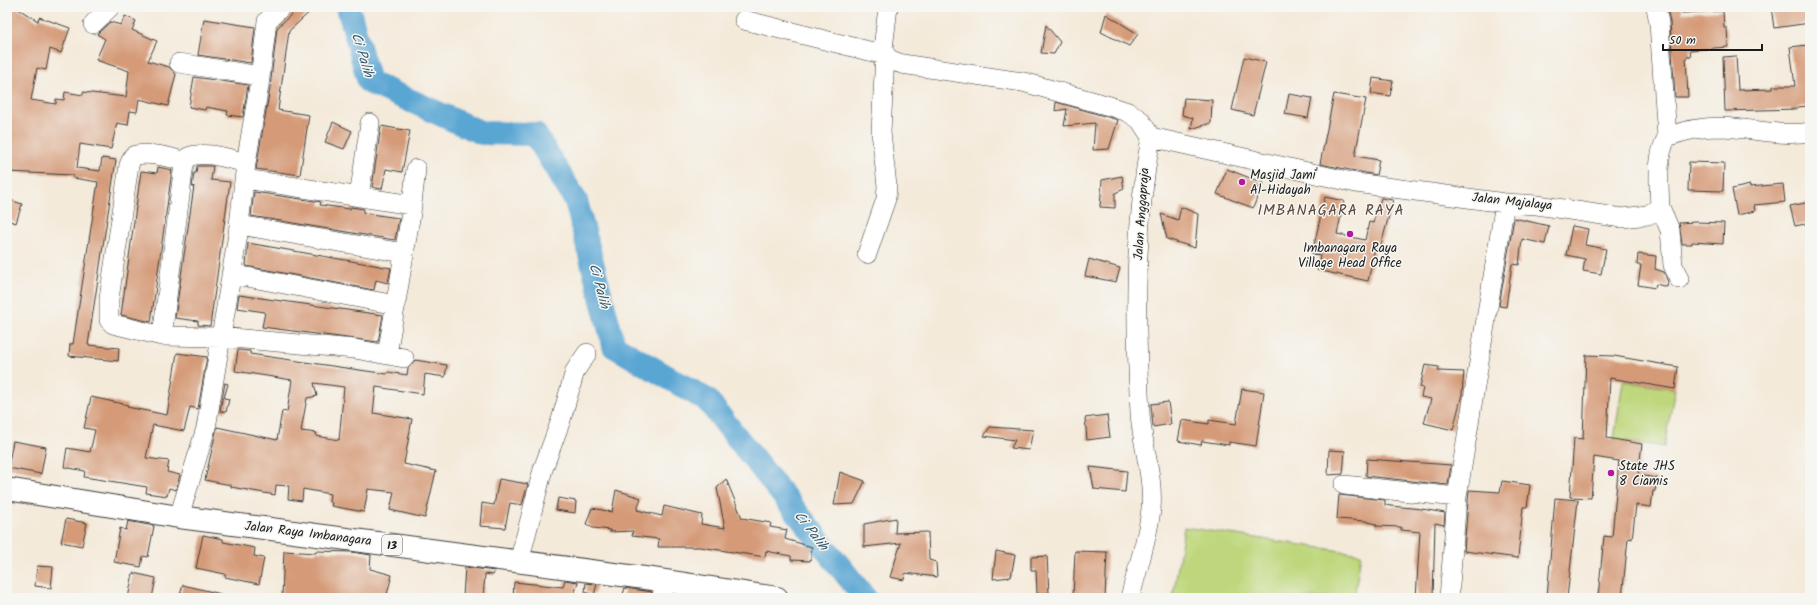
<svg xmlns="http://www.w3.org/2000/svg" width="1817" height="605" font-family="Kalam,sans-serif">
<rect width="100%" height="100%" fill="#f6f6f2"/>
<filter id="ink" filterUnits="userSpaceOnUse"><feTurbulence type="fractalNoise" baseFrequency=".025" numOctaves="2"/><feDisplacementMap in="SourceGraphic" scale="8" xChannelSelector="R" yChannelSelector="G"/><feConvolveMatrix kernelMatrix="1 2 1 2 8 2 1 2 1" color-interpolation-filters="sRGB"/></filter>
<filter id="wash" filterUnits="userSpaceOnUse"><feTurbulence type="fractalNoise" baseFrequency=".012" numOctaves="4" result="noise"/><feDisplacementMap in="SourceGraphic" scale="16" xChannelSelector="R" yChannelSelector="G"/><feGaussianBlur stdDeviation="0.9" result="paint"/><feColorMatrix in="noise" values="0 0 0 0 0 0 0 0 0 0 0 0 0 0 0 0 0 1.4 0 .05"/><feComposite in="paint" operator="in"/></filter>
<g filter="url(#wash)">
<rect width="100%" height="100%" fill="#f4eada"/>
<path fill="#bed77b" stroke="#6d7a4c" d="M1623,381L1675,389L1664,447L1614,439Z
M1184,527L1361,554L1354,598H1173Z"/>
<g fill="none" stroke-linecap="round" stroke-linejoin="round">
<path stroke="#5aa6d3" stroke-width="24" d="M348,7L369,82L482,133L535,134L576,201L614,346L707,400L865,598"/>
</g>
<g id="blocks">
<path fill="#d59b79" fill-rule="evenodd" d="M11,7H15L38,21L39,17L70,28L61,53L50,49L46,70L37,68L31,100L56,104V99L64,100L65,92L83,95V92L126,97L129,71L96,60L105,39L97,34L110,22L121,25L125,16L136,21L132,30L157,41L148,61L169,67L176,74L168,106L139,99L137,112L130,111L128,125L117,123L111,149L80,144L77,168L100,171L102,158L116,160L88,345L119,348L118,361L69,356L70,344H73L98,182L73,178V175L7,172V14Z
M299,7H315L289,31L278,110L309,115L300,175L256,169L270,88L277,28Z
M1667,7H1682V13L1723,11L1724,28H1727L1728,47L1690,50L1691,57H1686L1688,97H1675L1670,22Z
M1771,7H1810V23L1774,28Z
M1106,14L1138,34L1129,46L1101,32Z
M204,19L255,27L251,63L198,55Z
M1046,25L1060,42L1054,54L1041,53Z
M1808,45L1810,106L1797,107V109L1725,111L1723,57L1736,56L1738,90L1773,89V86H1795L1790,47Z
M1244,57L1266,62L1253,115L1232,110Z
M194,77L248,85L243,117L227,115L228,111L206,107L205,110L189,107Z
M1373,78L1393,81L1390,96L1371,93Z
M1289,94L1312,98L1308,118L1285,114Z
M1334,94L1366,99L1355,156L1379,160L1376,175L1320,164Z
M1184,98L1212,100L1211,123L1191,129L1193,118L1182,115Z
M1056,102L1118,120L1109,149L1093,150L1095,123L1064,126L1067,109L1055,111Z
M333,122L352,131L344,149L325,142Z
M381,126L410,131L402,172L386,169L382,189L372,187Z
M1689,162L1724,163L1723,191L1688,190Z
M197,166H213L211,180L230,182L210,326L198,325V321L175,318L194,186L192,187L194,173H196Z
M158,167L172,170L151,322L121,315L141,171L157,173Z
M1227,169L1263,183L1253,208L1217,194Z
M1122,176L1124,189L1115,193V208L1100,207L1102,180Z
M1783,184L1785,202L1754,205L1755,211L1737,215L1732,189L1750,185V187Z
M254,192L321,202L320,205L350,209L351,207L364,209L363,213L399,218L395,240L251,216Z
M1325,197L1344,201L1337,234L1365,240L1369,222L1373,223L1381,198L1393,200L1380,249L1375,248L1368,281L1317,270L1320,255L1312,254Z
M7,199L22,204L16,223L7,220Z
M1810,202V223L1795,226L1790,206Z
M1181,207L1198,214L1195,248L1167,239L1161,214L1178,220Z
M1514,218L1549,226L1545,244L1522,239L1519,265L1512,264L1506,307L1499,306Z
M1696,222L1724,223L1723,244L1692,242V244H1682L1679,223Z
M1572,226L1588,229L1585,245L1606,249L1601,274L1583,271L1585,259L1566,255Z
M248,243L391,268L388,283L376,280L374,290L246,266Z
M1638,254L1656,256L1655,269L1664,272L1668,282L1667,287L1656,284L1655,288L1638,285L1641,265H1637Z
M1089,259L1120,268L1116,282L1085,276Z
M239,295L383,315L378,342L262,327L265,312L237,308Z
M238,350L250,351V354L387,374L388,372L407,375L408,368L415,360L447,365L445,377L425,374L423,394L376,387L373,413L412,419L404,464L436,471L425,518L390,510L394,492L368,489L364,512L331,506L332,503L329,502L330,494L303,489L302,501L288,499L289,486L276,485L275,495L231,487V485L205,480L217,427L277,440L282,411L287,412L292,380L235,371ZM314,383L344,387L339,440L316,436L317,433L301,431L307,398L317,396Z
M177,353L207,357L198,409L190,407L184,431L153,425L146,458L169,461L167,472L180,475L176,490L169,488L167,496L146,493L147,487L84,477L85,471L64,467L67,448L90,452L95,430L84,428L91,397L128,405L127,407L167,415Z
M1586,355L1614,356L1678,367L1675,389L1610,378L1607,438L1642,444L1638,475L1657,478L1655,491H1653L1651,507L1636,505L1632,539L1628,538L1622,598L1598,597L1604,536L1612,537L1619,461L1594,457L1591,498L1570,497L1574,438L1583,439Z
M1425,365L1439,367L1438,371L1464,372L1462,394L1453,430L1424,423L1431,399L1421,397L1423,388L1420,387Z
M225,383L228,384L224,398L229,399L226,412L220,411Z
M1242,389L1264,392L1256,446L1229,442V445L1202,441L1201,445L1178,441L1182,420L1209,424V420L1236,424Z
M1168,402L1171,424L1153,427L1151,404Z
M1107,415L1110,437L1087,440L1085,418Z
M990,427L1033,430L1029,450L1011,448L1015,440L984,436Z
M13,441L46,447L41,474L8,468Z
M1329,450L1345,451L1343,474L1328,475Z
M1367,459L1451,465L1448,485L1366,476Z
M1090,467L1127,471L1125,492L1094,489Z
M840,472L865,481L854,504L834,505Z
M499,479L528,484L522,505L510,503L505,528L480,526L482,503L494,505Z
M726,479L742,518L771,523L770,527L787,530L785,539L812,547L810,561L791,560V556L766,551L765,557L700,547H658L659,539L632,536L633,531L610,532V530L593,528L586,524L592,508L612,512L616,490L641,498L637,510L662,516L664,506L702,515L701,524L725,528L717,488Z
M1502,481L1530,485L1527,507H1523L1518,558L1464,551L1469,490L1500,492Z
M1339,495L1385,500V505L1391,506L1422,509L1445,513L1444,525L1435,523L1433,598H1416L1420,532L1401,530V527L1376,526V524L1365,521L1337,519Z
M558,498L576,501L575,513L556,510Z
M1555,498L1578,500L1567,598H1547Z
M896,518L895,533L928,532L929,560L936,562L937,577L905,573L904,580L890,577L901,543L864,547V524Z
M66,519L87,523L82,546L61,542Z
M128,521L154,526L148,557L143,556L141,567L114,562L120,528L126,530Z
M203,535L223,539V542L255,548L254,556L264,558L259,584L225,577V574L196,568Z
M284,551L316,553V551L352,552L371,555L370,569L392,575L386,598H318L282,596Z
M996,551L1015,555L1011,577L993,579Z
M1075,551L1107,552L1105,598H1073Z
M1047,556L1049,593L1037,594L1036,570H1031V557Z
M37,566L53,567L51,588L35,586Z
M465,567L495,571L493,575L485,574L483,598H463Z
M133,573L156,578L152,598H128Z
M565,580L578,582L573,598H513L514,582L563,587Z
M586,583L597,584L594,595L585,592Z
M183,585L221,594V598H179Z
M625,588L652,592L651,598L622,597Z"/>
</g>
</g>
<g filter="url(#ink)">
<use href="#blocks" fill-opacity="0" stroke="#3c3b38" stroke-width="1"/>
<g fill="none" stroke-linecap="round" stroke-linejoin="round">
<g stroke="#3c3b38" stroke-width="20">
<path id="minor" d="M888,7L883,49C886,59 892,61 902,64L1023,82L1113,107L1128,112L1140,120L1151,137C1134,228 1135,321 1140,413C1142,445 1154,477 1151,509C1148,539 1137,569 1130,598
M1656,7L1659,23L1667,137
M744,20L885,55L881,132L887,186L886,199L867,254
M93,24L110,7
M179,63L260,76
M1151,137L1356,183L1505,203L1537,205L1622,218L1648,215L1660,207C1659,183 1656,157 1667,137C1685,130 1703,127 1721,127C1750,128 1781,137 1810,132
M246,163C229,159 206,150 188,157L184,164C177,156 143,152 133,156L129,165L109,299V320L113,324L162,336L221,337L355,349L404,358
M245,179L412,205
M359,197L370,123
M1660,207L1670,230L1673,265L1679,279
M239,225L404,253
M231,274L396,305
M162,336L184,164
M387,355L411,213L416,169
M1344,485L1457,497
M179,517L206,428L238,234L246,163L259,86L267,21L281,7
M519,562L543,469L561,420L575,371L587,353
M662,598L664,582
M1449,598L1457,497L1505,203"/>
</g>
<g stroke="#3c3b38" stroke-width="24">
<path id="highway" d="M7,489L179,517L652,579L777,598"/>
</g>
<use href="#minor" stroke="#fff" stroke-width="19"/>
<use href="#highway" stroke="#fff" stroke-width="22"/>
</g>
</g>
<g fill="#b5179e" stroke="#f6f6f2" stroke-width="1.5">
<circle cx="1242" cy="182" r="4"/>
<circle cx="1350" cy="234" r="4"/>
<circle cx="1611" cy="473" r="4"/>
</g>
<g text-anchor="middle" dominant-baseline="central" stroke-width="3" stroke-linejoin="round" paint-order="stroke">
<rect fill="#f6f6f2" stroke="#5d5d5c" stroke-width="1" x="382" y="535" width="20" height="20" rx="3"/>
<g font-size="12" font-weight="bold" fill="#1c1c1c">
<text x="392" y="545">13</text>
</g>
<g font-size="13" fill="#1c1c1c" stroke="#f6f6f2" text-anchor="start">
<text x="1250" y="175">Masjid Jami'<tspan x="1250" dy="15">Al-Hidayah</tspan></text>
<text x="1350" y="248" text-anchor="middle">Imbanagara Raya<tspan x="1350" dy="15">Village Head Office</tspan></text>
<text x="1619" y="466">State JHS<tspan x="1619" dy="15">8 Ciamis</tspan></text>
</g>
<g font-size="13" fill="#1c1c1c" stroke="#f6f6f2">
<text transform="translate(1512 202) rotate(6)">Jalan Majalaya</text>
<text transform="translate(1142 214) rotate(-86)">Jalan Anggapraja</text>
<text transform="translate(308 534) rotate(7)">Jalan Raya Imbanagara</text>
</g>
<g font-size="14" font-style="italic" fill="#385a6e" stroke="#f6f6f2">
<text transform="translate(362 55) rotate(73)">Ci Palih</text>
<text transform="translate(599 286) rotate(75)">Ci Palih</text>
<text transform="translate(811 531) rotate(52)">Ci Palih</text>
</g>
<g font-size="15" letter-spacing="1" fill="#5d483d" stroke="#f6f6f2">
<text x="1331" y="211">IMBANAGARA RAYA</text>
</g>
</g>
<rect width="1817" height="605" fill="none" stroke="#f6f6f2" stroke-width="24"/>
<path d="M1663 44v6h99v-6" fill="none" stroke="#1c1c1c" stroke-width="2"/>
<text x="1669" y="44" font-size="12" fill="#1c1c1c" stroke="#f6f6f2" stroke-width="3" paint-order="stroke">50 m</text>
</svg>
